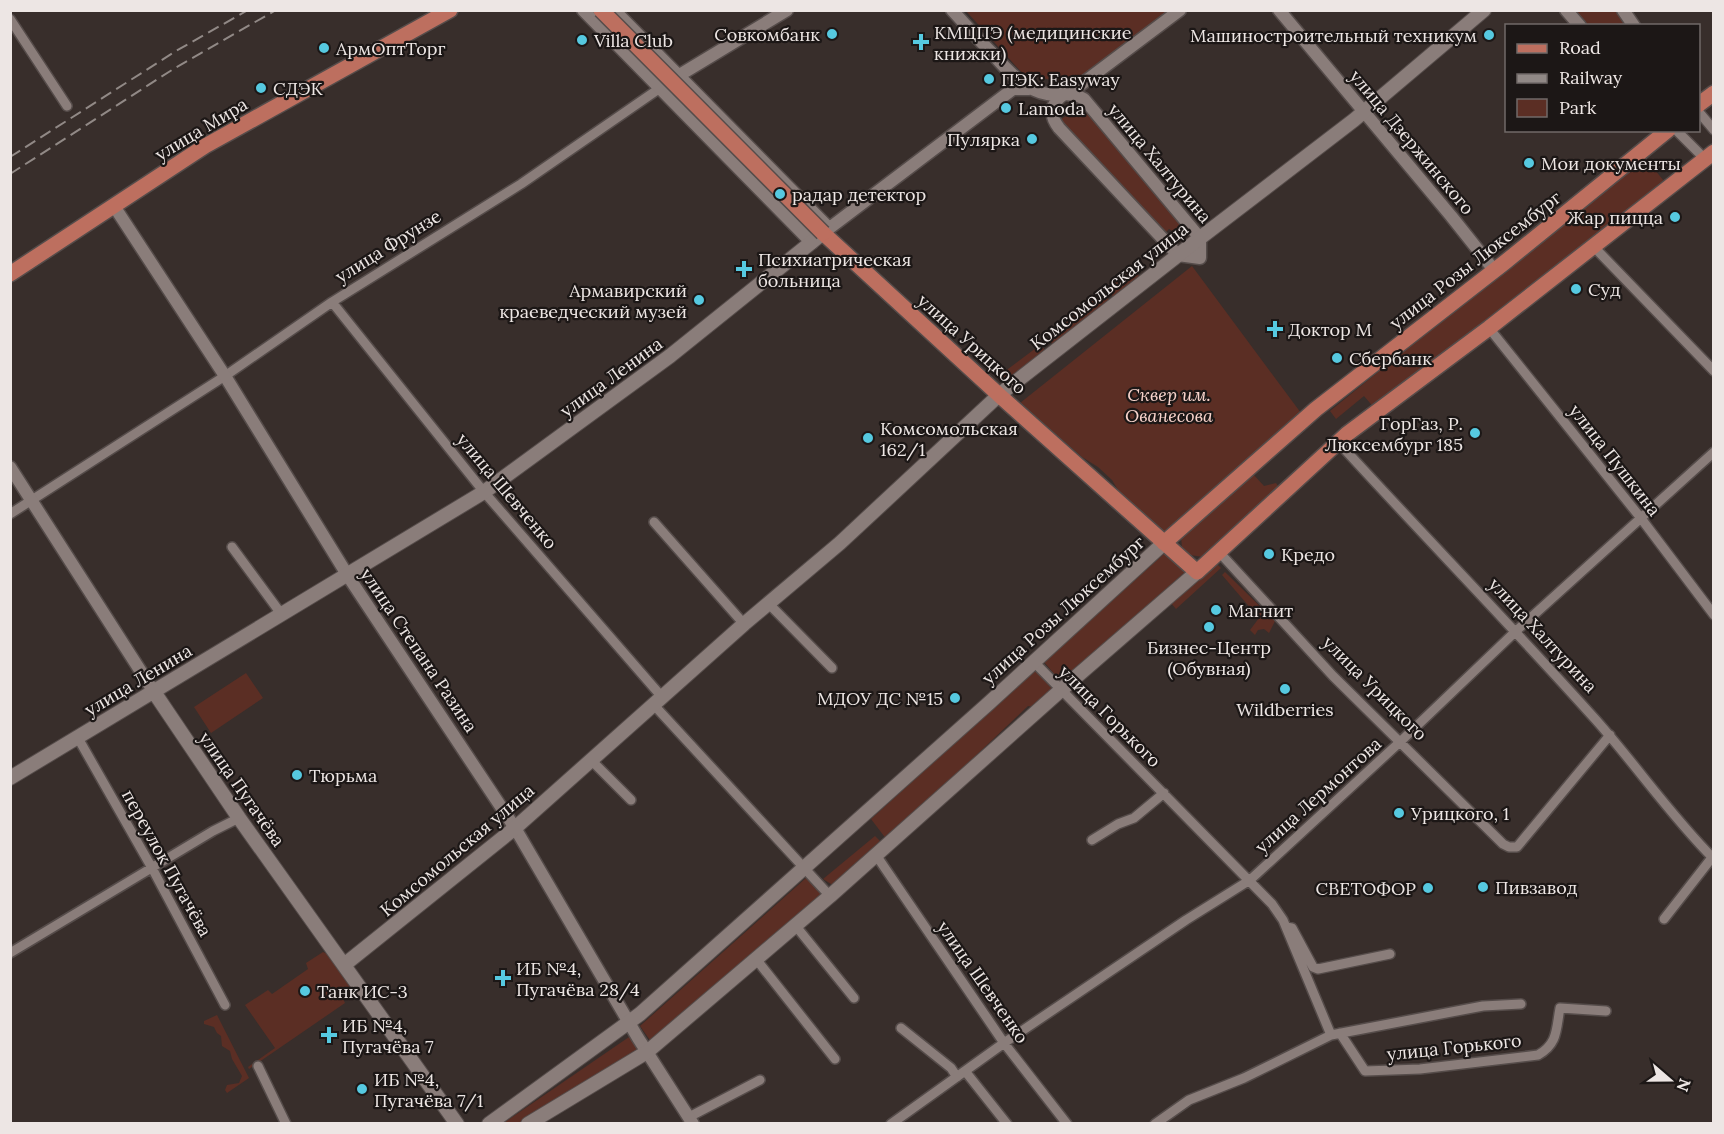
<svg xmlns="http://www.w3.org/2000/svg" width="1724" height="1134" font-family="Lora,serif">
<rect width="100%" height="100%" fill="#382e2b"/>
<path fill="#5b2e24" d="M966,11H1175L1101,66L1091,69L1079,82L1071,85L1022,73Z
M1571,11H1616L1628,25H1585Z
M1085,106L1189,230L1177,234L1169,229L1164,234L1059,120Z
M1644,156L1667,185L1376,410L1364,396L1336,419L1330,411Z
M1192,266L1301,413L1165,533L1121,495L1112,480L1098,467L1082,457L1020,403Z
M1132,270L1136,271L1140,278L1114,298L1107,289Z
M1103,292L1112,303L1054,345L1050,342L1051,335Z
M1040,345L1048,353L1009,383L1000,375Z
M1253,474L1264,486L1276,483L1280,489L1203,557L1190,555L1182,547L1181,537Z
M1165,553L1186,571L1062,683L1044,662Z
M1216,563L1221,568L1176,609L1170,602Z
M1225,572L1275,621L1269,633L1264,629L1258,630L1255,635L1250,630L1259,618L1222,575Z
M1035,670L1053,690L1034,707L1028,706L887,840L871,819Z
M246,673L263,698L211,733L194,707Z
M875,836L883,844L837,885L831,884L823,879Z
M806,878L824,895L652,1043L640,1026Z
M323,952L328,954L352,987L341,995L345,1003L249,1069L248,1067L275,1048L245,1005L268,990L272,994L308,969L306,963Z
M217,1015L249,1078L227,1093L225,1090L227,1085L239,1083L242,1076L232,1059L230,1051L222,1046L221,1036L217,1033L214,1027L204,1024V1021Z
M629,1037L640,1050L522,1123L502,1124Z"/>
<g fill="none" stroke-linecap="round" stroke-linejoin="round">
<g stroke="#554c4a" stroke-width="12">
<path id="minor" d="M10,19L67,106
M1698,111L1714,130
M1676,130L1705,159
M1594,247L1714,371
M332,302L484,492L662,697
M1489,328L1640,517L1714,615
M1338,442C1423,535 1511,625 1596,720C1636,765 1671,816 1714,859
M10,514L225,376L332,302L521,184L663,86
M654,522L744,624
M232,547L282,615
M1219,552L1333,676L1503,844L1509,847H1517L1610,735
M768,603L832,668
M1034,662L1272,904L1283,920L1331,1035
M653,704L830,896
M78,738L152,868L225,1005
M591,760L631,800
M1092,840L1118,824L1134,818L1164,793
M876,855L1004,1043L1067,1124
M1664,919L1714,855
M795,925L854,998
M1286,927L1292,928L1313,967L1318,969L1390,954
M10,953L213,831L239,818
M756,959L835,1059
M901,1028L951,1068L957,1077
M1340,1033L1365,1071L1420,1069L1538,1055C1558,1044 1556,1029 1560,1008L1606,1011
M258,1066L286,1124
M965,1071L1007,1124
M689,1117L760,1080
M891,1124L1004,1043L1186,920L1250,880L1401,741L1516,631L1714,452
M1155,1124L1189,1100L1244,1078L1331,1035L1483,1006L1521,1004"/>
</g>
<g stroke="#554c4a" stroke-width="15">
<path id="tertiary" d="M583,10L812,243
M614,10L828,227
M952,10C965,24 977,38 990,51C1011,75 1040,108 1075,89L1180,10
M1279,10L1451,216L1494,270
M1566,10L1580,26
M1623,10L1634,26
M678,76L787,10
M1064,94L1076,95L1084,99L1200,238V258L1178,255L1059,128C1049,115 1050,104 1064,94Z
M114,206L225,376L348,576L515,828L638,1038L693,1124
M823,233L1013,89H1029
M10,467L154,692"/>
</g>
<g stroke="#554c4a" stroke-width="16">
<path id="secondary" d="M154,692L239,818L457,1124
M10,778L484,492L670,356L823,233
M344,965L515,828L744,624L840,543L999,395L1200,238L1354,120L1484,10
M489,1124L640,1014L989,703L1164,543
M528,1124L647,1052L830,896L1061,690L1197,572"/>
</g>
<g stroke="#554c4a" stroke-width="18">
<path id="primary" d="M1698,105L1714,93
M823,233L999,395L1197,572L1347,434L1489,328L1714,152
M10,274L205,146L450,10
M1164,543L1316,409L1504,263L1668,130"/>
</g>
<use href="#minor" stroke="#8a7d7a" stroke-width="9"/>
<use href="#tertiary" stroke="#8a7d7a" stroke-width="12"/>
<use href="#secondary" stroke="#8a7d7a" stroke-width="14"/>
<use href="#primary" stroke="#bd6f5f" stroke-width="15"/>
<path stroke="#918986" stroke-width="2" stroke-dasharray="12 6" stroke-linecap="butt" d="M10,157L176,51L248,10
M10,174L175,68L276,10"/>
<g stroke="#554c4a" stroke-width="18" stroke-linecap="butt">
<path id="primary-bridge" d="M601,10L823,233"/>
</g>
<use href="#primary-bridge" stroke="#bd6f5f" stroke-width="15"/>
</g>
<g fill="#56c9e0" stroke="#1c1716" stroke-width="2">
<circle cx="832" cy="34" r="6"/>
<circle cx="1489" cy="35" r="6"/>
<circle cx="582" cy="40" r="6"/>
<path d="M918 33h6v6h6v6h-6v6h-6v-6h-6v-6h6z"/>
<circle cx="324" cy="48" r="6"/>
<circle cx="989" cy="79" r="6"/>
<circle cx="261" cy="88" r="6"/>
<circle cx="1006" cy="108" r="6"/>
<circle cx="1032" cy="139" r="6"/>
<circle cx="1529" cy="163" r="6"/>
<circle cx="780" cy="194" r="6"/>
<circle cx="1675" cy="217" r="6"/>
<path d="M741 260h6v6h6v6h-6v6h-6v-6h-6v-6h6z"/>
<circle cx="1576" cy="289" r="6"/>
<circle cx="699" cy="300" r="6"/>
<path d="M1272 320h6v6h6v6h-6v6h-6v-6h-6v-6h6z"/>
<circle cx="1337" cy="358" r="6"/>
<circle cx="1475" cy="433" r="6"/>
<circle cx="868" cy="438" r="6"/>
<circle cx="1269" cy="554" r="6"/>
<circle cx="1216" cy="610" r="6"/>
<circle cx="1209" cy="627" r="6"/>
<circle cx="1285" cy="689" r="6"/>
<circle cx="955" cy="698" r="6"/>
<circle cx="297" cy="775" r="6"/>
<circle cx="1399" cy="813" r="6"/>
<circle cx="1483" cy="887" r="6"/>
<circle cx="1428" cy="888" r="6"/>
<path d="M500 969h6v6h6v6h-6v6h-6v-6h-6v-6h6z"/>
<circle cx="305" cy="991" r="6"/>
<path d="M326 1026h6v6h6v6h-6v6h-6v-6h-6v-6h6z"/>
<circle cx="362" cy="1089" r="6"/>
</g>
<g text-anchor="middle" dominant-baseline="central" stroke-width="4.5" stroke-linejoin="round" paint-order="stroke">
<g font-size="18" fill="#ede6e4" stroke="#1c1716" text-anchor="start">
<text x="934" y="32">КМЦПЭ (медицинские<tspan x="934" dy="21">книжки)</tspan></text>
<text x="820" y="34" text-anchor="end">Совкомбанк</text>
<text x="1477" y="35" text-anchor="end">Машиностроительный техникум</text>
<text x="594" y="40">Villa Club</text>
<text x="336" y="48">АрмОптТорг</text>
<text x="1001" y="79">ПЭК: Easyway</text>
<text x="273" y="88">СДЭК</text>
<text x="1018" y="108">Lamoda</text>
<text x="1020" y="139" text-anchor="end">Пулярка</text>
<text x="1541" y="163">Мои документы</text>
<text x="792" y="194">радар детектор</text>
<text x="1663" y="217" text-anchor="end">Жар пицца</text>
<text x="758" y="259">Психиатрическая<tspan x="758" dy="21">больница</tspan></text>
<text x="1588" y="289">Суд</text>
<text x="687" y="290" text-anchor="end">Армавирский<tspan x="687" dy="21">краеведческий музей</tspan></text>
<text x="1288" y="329">Доктор М</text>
<text x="1349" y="358">Сбербанк</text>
<text x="1463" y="423" text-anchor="end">ГорГаз, Р.<tspan x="1463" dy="21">Люксембург 185</tspan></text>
<text x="880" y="428">Комсомольская<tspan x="880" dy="21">162/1</tspan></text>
<text x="1281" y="554">Кредо</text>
<text x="1228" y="610">Магнит</text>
<text x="1209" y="647" text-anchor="middle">Бизнес-Центр<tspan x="1209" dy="21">(Обувная)</tspan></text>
<text x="943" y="698" text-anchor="end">МДОУ ДС №15</text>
<text x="1285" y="709" text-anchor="middle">Wildberries</text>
<text x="309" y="775">Тюрьма</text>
<text x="1411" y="813">Урицкого, 1</text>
<text x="1495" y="887">Пивзавод</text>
<text x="1416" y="888" text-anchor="end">СВЕТОФОР</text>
<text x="516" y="968">ИБ №4,<tspan x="516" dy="21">Пугачёва 28/4</tspan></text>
<text x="317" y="991">Танк ИС-3</text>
<text x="342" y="1025">ИБ №4,<tspan x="342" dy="21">Пугачёва 7</tspan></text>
<text x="374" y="1079">ИБ №4,<tspan x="374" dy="21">Пугачёва 7/1</tspan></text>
</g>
<g font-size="18" fill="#ede6e4" stroke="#1c1716">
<text transform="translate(201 129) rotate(-31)">улица Мира</text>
<text transform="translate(1412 142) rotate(50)">улица Дзержинского</text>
<text transform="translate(1160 163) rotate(50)">улица Халтурина</text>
<text transform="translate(388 246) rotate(-32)">улица Фрунзе</text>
<text transform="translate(1475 260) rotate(-38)">улица Розы Люксембург</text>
<text transform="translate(1109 286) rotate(-38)">Комсомольская улица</text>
<text transform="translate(972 344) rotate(42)">улица Урицкого</text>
<text transform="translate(611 377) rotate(-36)">улица Ленина</text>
<text transform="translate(1615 460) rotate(52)">улица Пушкина</text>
<text transform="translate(507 491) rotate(50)">улица Шевченко</text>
<text transform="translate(1063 610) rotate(-42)">улица Розы Люксембург</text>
<text transform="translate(1543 635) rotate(47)">улица Халтурина</text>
<text transform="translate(419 650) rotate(56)">улица Степана Разина</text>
<text transform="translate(138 680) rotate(-31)">улица Ленина</text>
<text transform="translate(1375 688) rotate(45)">улица Урицкого</text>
<text transform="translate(1110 716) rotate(45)">улица Горького</text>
<text transform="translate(242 789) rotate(55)">улица Пугачёва</text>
<text transform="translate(1318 795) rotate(-42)">улица Лермонтова</text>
<text transform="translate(457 850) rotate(-40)">Комсомольская улица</text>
<text transform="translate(167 863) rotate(61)">переулок Пугачёва</text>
<text transform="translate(983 982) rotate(55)">улица Шевченко</text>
<text transform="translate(1454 1047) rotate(-6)">улица Горького</text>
</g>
<g font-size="18" font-style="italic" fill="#f9d4cc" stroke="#1c1716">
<text x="1169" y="394">Сквер им.<tspan x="1169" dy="21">Ованесова</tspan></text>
</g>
</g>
<rect width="1724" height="1134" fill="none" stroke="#ede6e4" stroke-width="24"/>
<rect x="1505" y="24" width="195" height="108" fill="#1c1716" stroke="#706a68" stroke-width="1.5"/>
<rect x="1517" y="44" width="30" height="9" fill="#bd6f5f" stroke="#706a68" stroke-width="1.5"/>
<text x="1559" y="54" font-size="18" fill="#ede6e4">Road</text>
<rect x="1517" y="74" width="30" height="9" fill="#918986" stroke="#706a68" stroke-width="1.5"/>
<text x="1559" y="84" font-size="18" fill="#ede6e4">Railway</text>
<rect x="1517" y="99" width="30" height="18" fill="#5b2e24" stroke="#706a68" stroke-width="1.5"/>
<text x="1559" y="114" font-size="18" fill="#ede6e4">Park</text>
<g transform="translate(1670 1080) rotate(110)" stroke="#1c1716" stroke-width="4.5" paint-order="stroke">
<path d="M0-4.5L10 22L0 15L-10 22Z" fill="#ede6e4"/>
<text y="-9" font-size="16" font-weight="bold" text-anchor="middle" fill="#ede6e4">N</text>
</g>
</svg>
